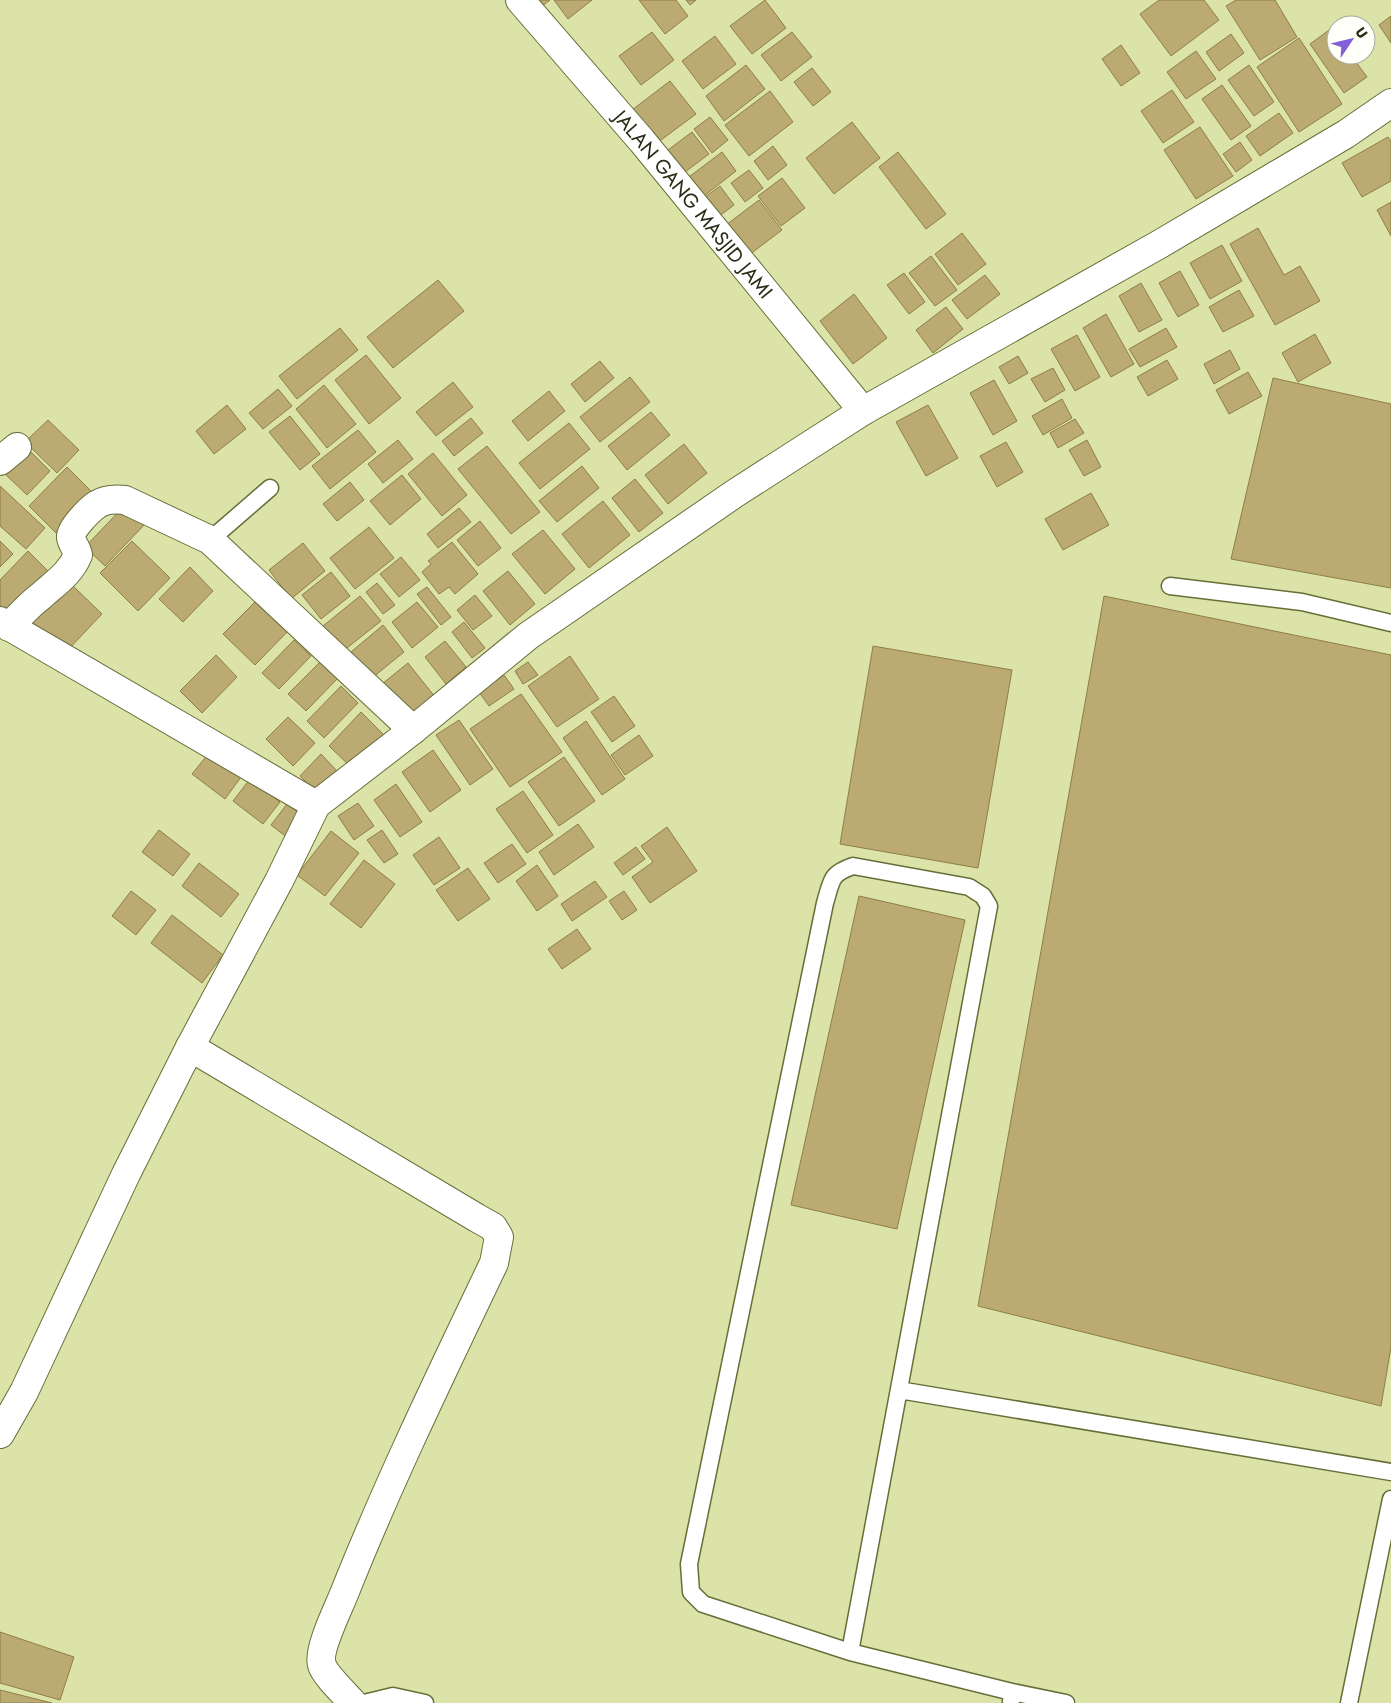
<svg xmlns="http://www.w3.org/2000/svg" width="1391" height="1703" font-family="Jost,sans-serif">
<rect width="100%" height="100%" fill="#dbe3a8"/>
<path fill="#bbab73" stroke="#8d7e46" d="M523,0H550L532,14Z
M554,0H592L568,19Z
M639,0H676L688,16L665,34Z
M686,0H696L690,5Z
M765,0L786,28L752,54L730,26Z
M1159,0H1204L1219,20L1171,56L1140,14Z
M1236,0H1275L1297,37L1260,60L1226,6Z
M1391,16V43L1379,25Z
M1332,28L1336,33V55H1351L1367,77L1344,93L1310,44Z
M652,32L674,60L641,85L619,56Z
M792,32L812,57L781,81L761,55Z
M1231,34L1244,53L1219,71L1206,52Z
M715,36L736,64L703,89L682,61Z
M1299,38L1342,104L1299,132L1257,67Z
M1121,45L1140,73L1121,86L1102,59Z
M1196,51L1216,79L1186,99L1167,72Z
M746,65L765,89L724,121L706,96Z
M1249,65L1274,102L1254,116L1228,80Z
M812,68L831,92L813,106L794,82Z
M670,81L696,114L657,143L632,110Z
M1222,85L1251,126L1231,140L1202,99Z
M1172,90L1194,122L1163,143L1141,111Z
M770,91L793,122L749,156L725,125Z
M1279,113L1293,133L1260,156L1246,136Z
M710,117L728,140L712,153L694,129Z
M852,122L880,158L834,194L806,158Z
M1200,127L1233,176L1196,199L1164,150Z
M692,132L709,154L677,178L660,156Z
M1388,137L1391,141V181L1362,197L1342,163Z
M1240,142L1252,160L1236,172L1223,154Z
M773,146L787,165L768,180L754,161Z
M722,152L736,171L695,203L681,183Z
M898,152L946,214L926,229L879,167Z
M749,170L763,188L745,202L731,183Z
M782,178L805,208L781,226L758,196Z
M720,186L734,205L714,220L700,201Z
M759,200L782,230L745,258L722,228Z
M1391,202V236L1377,210Z
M1258,228L1284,275L1300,266L1320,301L1275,325L1230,244Z
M962,233L986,264L958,285L935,254Z
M1222,245L1242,281L1210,299L1190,263Z
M931,256L957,290L935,306L909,273Z
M1180,271L1199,305L1178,317L1159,283Z
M904,273L925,302L909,314L887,285Z
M985,275L1000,294L967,319L952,300Z
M438,280L464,311L393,368L367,337Z
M1141,283L1162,320L1139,332L1119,296Z
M1239,290L1254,316L1223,332L1209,307Z
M854,294L887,338L853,364L820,321Z
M946,307L963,329L933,353L916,330Z
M1106,314L1134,364L1111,377L1083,328Z
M340,328L358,350L297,399L279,376Z
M1166,328L1177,347L1140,367L1129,349Z
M1315,334L1331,363L1298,382L1282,353Z
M1077,335L1100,377L1075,391L1051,349Z
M1230,350L1240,369L1214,384L1204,364Z
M366,355L401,398L369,424L335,380Z
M1018,356L1028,373L1009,384L999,367Z
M1167,360L1178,379L1148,396L1137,377Z
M600,361L614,378L585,402L571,384Z
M1053,368L1065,390L1045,402L1031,379Z
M1248,372L1262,396L1229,414L1216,390Z
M630,377L650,402L600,442L580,417Z
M1273,378L1391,404V588L1231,559Z
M994,380L1017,421L993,435L970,393Z
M453,382L473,407L436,436L416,412Z
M324,385L356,424L327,448L296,409Z
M278,389L292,406L263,429L249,413Z
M549,391L565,411L528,441L512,421Z
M1062,399L1072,418L1043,435L1032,416Z
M227,405L246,429L214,454L196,431Z
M928,405L958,458L926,476L896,422Z
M651,412L670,435L627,470L608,446Z
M290,416L320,454L300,470L269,432Z
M471,418L483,433L454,456L442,441Z
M1075,419L1084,433L1058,448L1050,433Z
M48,420L79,450L57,473L25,442Z
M569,423L590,449L540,489L519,463Z
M358,430L376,452L330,489L312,466Z
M398,440L413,459L383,483L368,464Z
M1087,440L1101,467L1084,476L1069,450Z
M1006,442L1023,472L997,487L980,456Z
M684,444L707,473L668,504L645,475Z
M487,446L540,512L511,534L458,469Z
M26,447L50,471L27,495L2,471Z
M433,453L467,495L442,516L408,474Z
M582,466L599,488L557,522L539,501Z
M67,467L94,494L56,533L29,506Z
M402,475L421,499L390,525L370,501Z
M635,479L663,513L639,532L612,498Z
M350,482L364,500L337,521L323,504Z
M0,486L45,528L26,549L0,526Z
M1091,493L1109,525L1063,550L1045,519Z
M603,501L630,535L589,568L562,534Z
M126,504L146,523L105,566L85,547Z
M459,508L471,522L438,548L427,534Z
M480,521L501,548L478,566L457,540Z
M369,527L394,558L355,589L330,558Z
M543,530L575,569L545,594L512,554Z
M0,541L13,554L0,567Z
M132,541L170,578L138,611L100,573Z
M452,542L478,574L455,594L449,587L439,594L422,572L431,564L428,561Z
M303,543L325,571L291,599L269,570Z
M28,551L54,577L12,620L0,607V580Z
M401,557L420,580L399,597L380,574Z
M190,567L213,591L183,622L159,599Z
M508,571L535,604L510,625L483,591Z
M331,572L350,596L321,619L302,595Z
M70,583L102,614L64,654L31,624Z
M377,583L395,605L383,614L366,592Z
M427,587L451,617L441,625L417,594Z
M475,595L492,616L473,630L457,610Z
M360,596L381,621L343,651L323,626Z
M1104,596L1391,655V1347L1381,1406L978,1306Z
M259,598L290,629L255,665L223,634Z
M417,602L438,627L412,648L392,622Z
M464,622L485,648L472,658L452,632Z
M383,625L404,652L372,678L351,652Z
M294,640L311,656L279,689L262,673Z
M445,641L466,667L446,684L425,657Z
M873,646L1012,670L978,868L840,844Z
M216,655L237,677L202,713L180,691Z
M570,656L599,699L557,727L528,686Z
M322,660L339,677L306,711L288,694Z
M528,662L538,675L523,684L515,671Z
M408,663L435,697L409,718L382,684Z
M504,675L514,689L489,706L479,692Z
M341,686L358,703L324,738L307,721Z
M521,694L562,752L510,787L470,729Z
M614,696L635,726L612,742L591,712Z
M361,712L386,737L354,770L329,746Z
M288,717L315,743L293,766L266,739Z
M459,720L493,769L470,785L436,735Z
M586,721L625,779L602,795L563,738Z
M639,735L653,756L625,775L611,755Z
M433,750L461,790L430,812L402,772Z
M209,753L241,777L225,799L192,774Z
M321,754L338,772L317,793L300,776Z
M564,757L595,801L559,826L528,782Z
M250,779L280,802L263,824L233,801Z
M396,784L422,822L400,837L374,800Z
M523,791L553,835L527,853L496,809Z
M358,803L374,826L354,840L338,816Z
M287,804L304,817L288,838L271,825Z
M578,824L594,847L554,875L539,852Z
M667,827L697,871L650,903L632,877L653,862L641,846Z
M159,830L190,854L173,876L142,852Z
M382,830L398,854L384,863L367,840Z
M331,831L359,853L325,896L297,875Z
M439,837L460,868L434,885L413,855Z
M512,844L526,864L498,883L484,863Z
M636,847L645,859L623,875L614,863Z
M364,860L395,884L361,928L330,904Z
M199,863L239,894L221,917L182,886Z
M537,865L558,896L537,911L516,881Z
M468,868L490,899L458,921L436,890Z
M595,881L607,897L572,921L561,904Z
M131,891L156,910L136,935L112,916Z
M624,891L637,910L622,920L609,901Z
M859,896L965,920L897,1229L791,1205Z
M172,915L223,955L202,983L151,943Z
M577,929L591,949L562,969L548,949Z
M0,1632L74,1657L60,1700L0,1683Z
M0,1690L52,1703H0Z"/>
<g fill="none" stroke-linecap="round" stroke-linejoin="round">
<g stroke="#686e38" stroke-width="19">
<path id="service" d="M210,540L270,488
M1170,586L1302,602L1391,623
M899,1390L1391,1472
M850,1652L703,1604L691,1592L689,1564L825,903C832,880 830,874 853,866L969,887L983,896L989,906L850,1652L1012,1692
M1011,1701L1012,1692L1066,1703
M364,1703L393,1696L425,1703
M1349,1703L1391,1499"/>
</g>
<g stroke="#686e38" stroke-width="30">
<g id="minor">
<path id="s1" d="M520,0L642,141L863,411"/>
<path d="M0,461L17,447"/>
<path d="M0,621L316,805"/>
<path d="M9,627C19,616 29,605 41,596C55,583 70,574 78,555C77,548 71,543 71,537C70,529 91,508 98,504C106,499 116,499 125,500L210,540L413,730"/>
<path d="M190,1047L477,1218L493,1227L499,1237L494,1263C442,1372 389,1481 344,1594C338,1609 317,1651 322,1665C325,1675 345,1694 353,1703"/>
<path d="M0,1434L24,1392L126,1174L190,1047L279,881L316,805L413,730L528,636L734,494L863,411L1160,244L1346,134L1391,103"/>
</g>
</g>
<use href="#service" stroke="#fff" stroke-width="16"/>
<use href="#minor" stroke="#fff" stroke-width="28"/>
</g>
<g text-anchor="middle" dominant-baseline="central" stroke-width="4" stroke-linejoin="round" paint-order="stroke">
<g font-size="20" fill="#2a2d16" stroke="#fefff9">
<text stroke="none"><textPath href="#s1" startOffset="268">JALAN GANG MASJID JAMI</textPath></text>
</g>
</g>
<g transform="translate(1351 40) rotate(55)"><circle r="24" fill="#fefff9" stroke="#a9ab9e"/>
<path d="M0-4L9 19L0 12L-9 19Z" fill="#845fd9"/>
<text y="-8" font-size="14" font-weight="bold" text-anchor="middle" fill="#2a2d16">U</text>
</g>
</svg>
